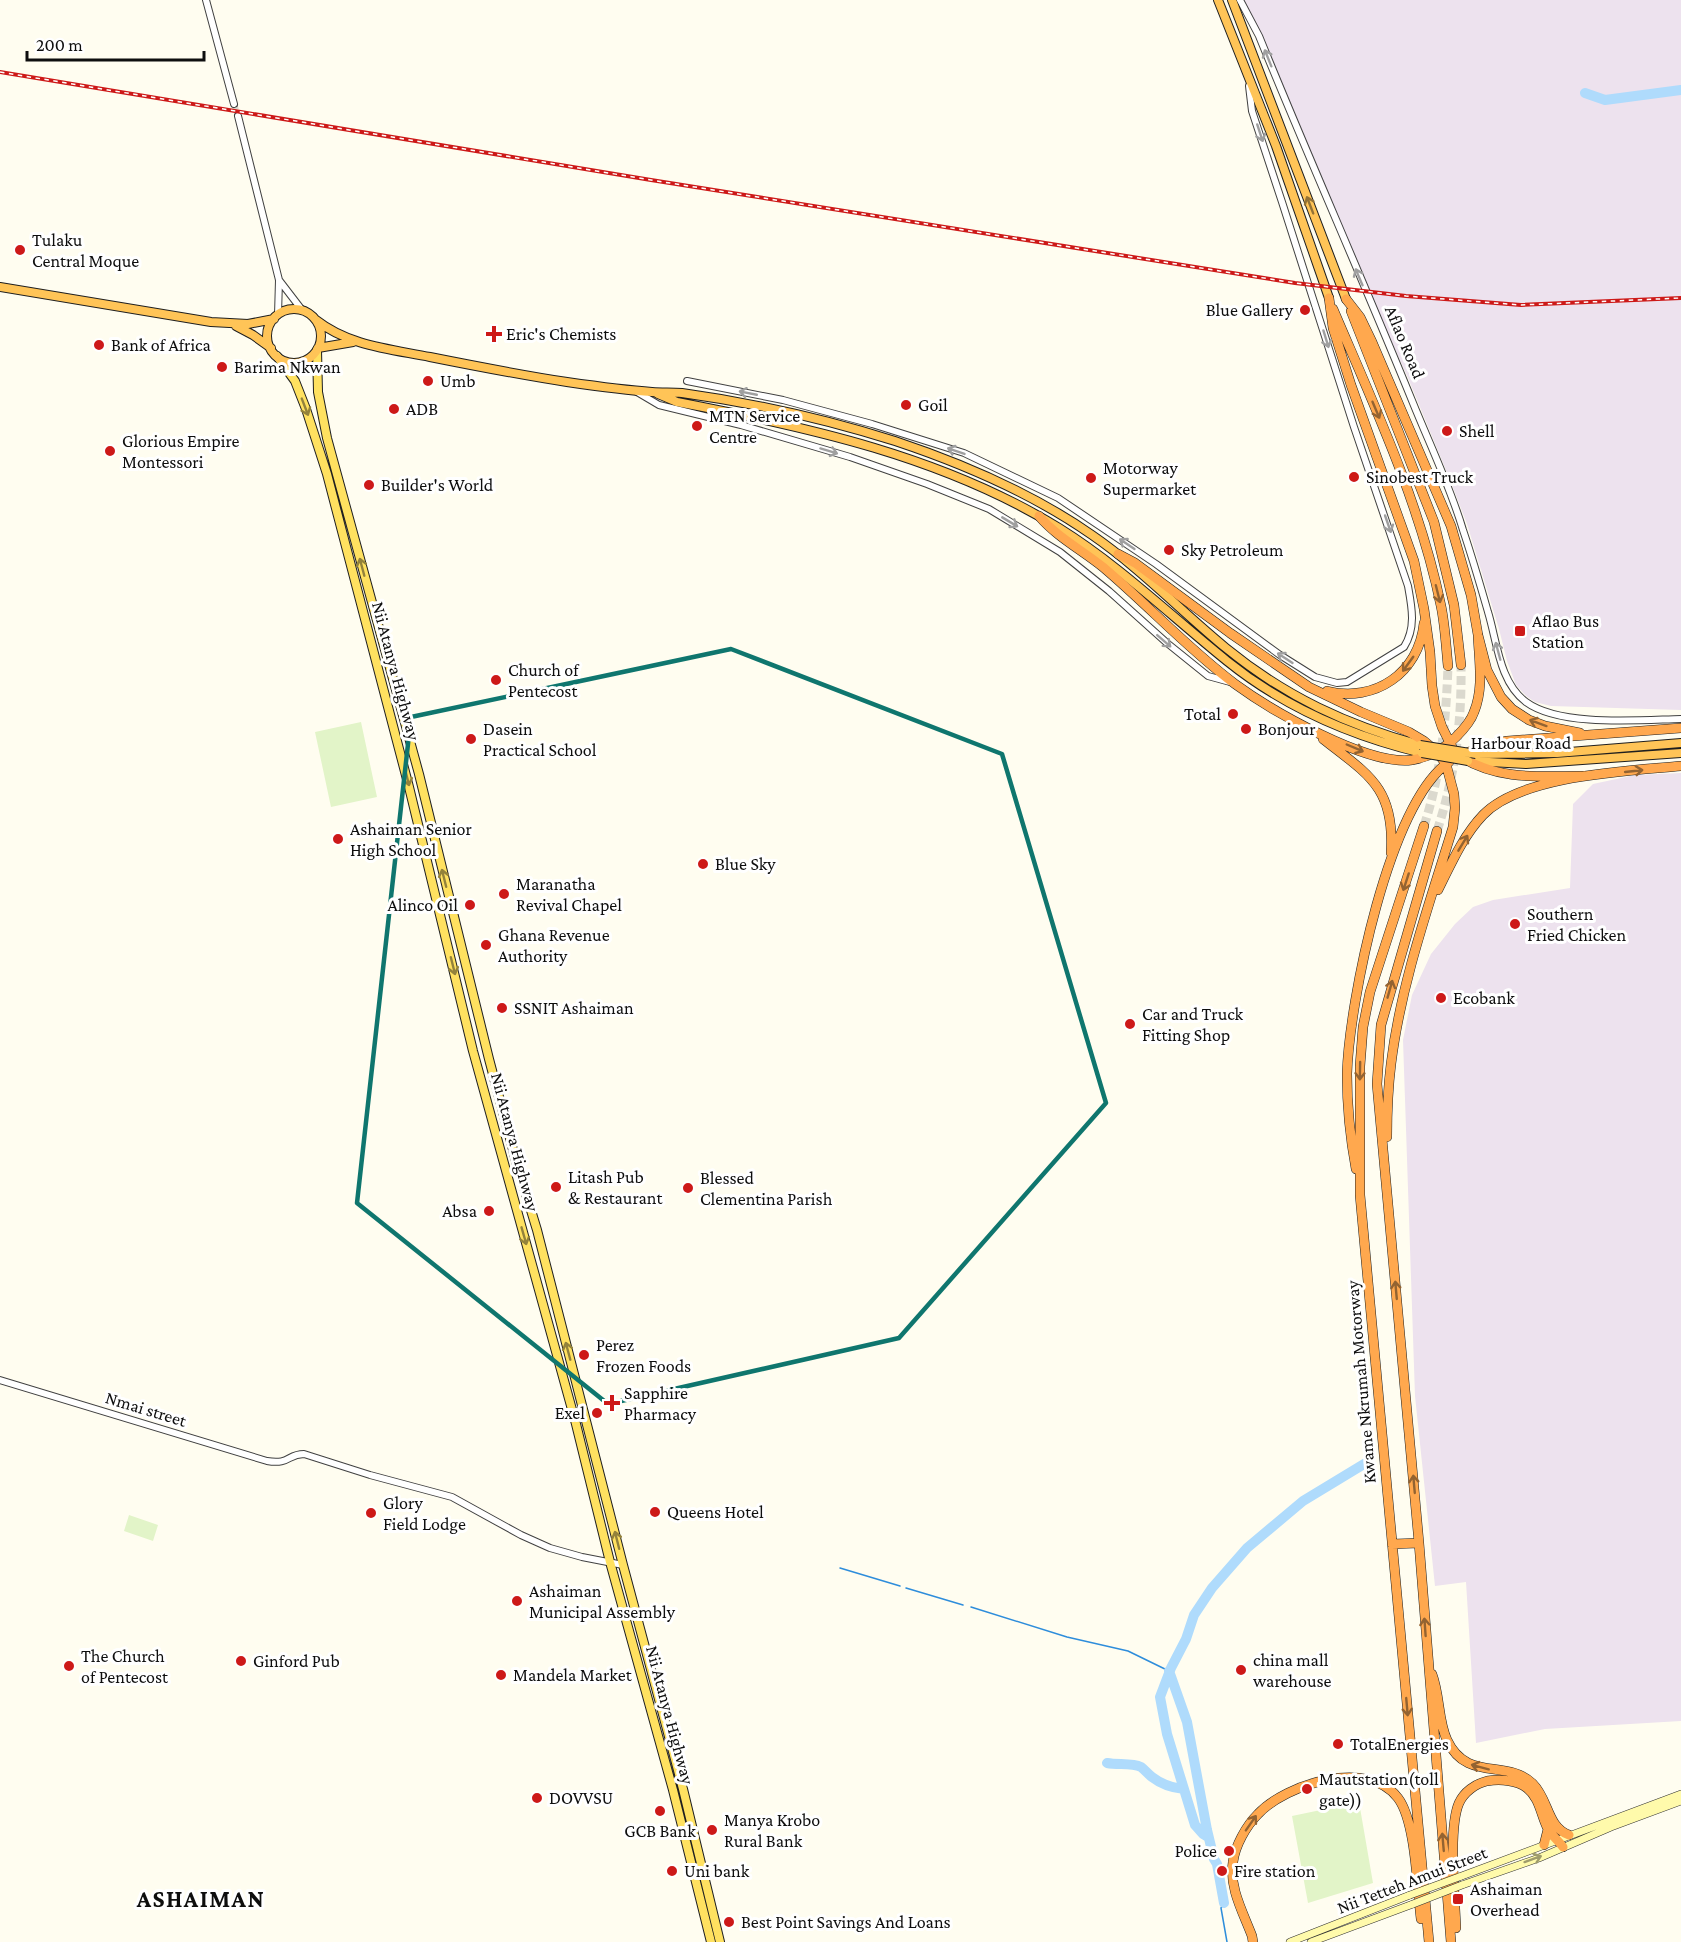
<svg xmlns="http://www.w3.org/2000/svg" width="1681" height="1942" font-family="'Crimson Pro',serif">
<rect width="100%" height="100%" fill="#fffdf0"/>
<path fill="#ede2ee" d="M1244,0H1681V710L1551,706L1535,702L1526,696L1516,685L1507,661L1499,629L1467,524L1450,480L1408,378L1356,264Z
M1681,773V1721L1545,1729L1476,1743L1466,1582L1435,1586L1415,1396L1403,1040L1412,995L1431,954L1455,924L1473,907L1493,900L1570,888L1573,804L1593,784L1635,775Z"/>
<path fill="#e2f4c8" d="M361,722L377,797L331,807L315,732Z
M129,1515L158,1525L153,1541L124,1531Z
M1359,1802L1373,1883L1308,1903L1292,1816Z"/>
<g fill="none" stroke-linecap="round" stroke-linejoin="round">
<path stroke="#2e8ddb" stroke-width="1.5" d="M840,1568L900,1586
M906,1588L963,1605
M971,1607L1067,1637L1128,1651L1169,1671
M1224,1903L1221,1908L1227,1942"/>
<path stroke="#afdbfc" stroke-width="10" d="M1585,93L1605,100L1681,90
M1169,1671L1187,1722L1207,1830L1214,1859L1217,1864L1224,1903
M1107,1763C1118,1765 1132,1763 1141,1767C1145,1770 1148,1774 1152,1777C1161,1784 1173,1788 1184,1789
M1208,1837L1203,1834L1195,1825L1167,1734L1160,1697L1171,1668L1186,1639L1194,1615L1212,1588L1247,1548L1303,1501L1369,1461"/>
<path stroke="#dbd9ce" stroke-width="6" stroke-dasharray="6 3" stroke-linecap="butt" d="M234,104L238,116"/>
<path stroke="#dbd9ce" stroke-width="9" stroke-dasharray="9 4.5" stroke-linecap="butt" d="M1424,826C1441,774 1446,721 1448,666
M1437,831C1455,776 1462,722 1461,665"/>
<g stroke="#414141" stroke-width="8">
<path id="tertiary" d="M206,0L234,104
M1240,0L1259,36C1309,159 1363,280 1413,403C1430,445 1450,486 1463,530C1472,557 1480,584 1488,612C1497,641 1499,682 1526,702C1560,727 1639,720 1681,719
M238,116L279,280L278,315
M279,280L302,310
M687,381L783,400L872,424L964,453L1058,498L1156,564L1280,655L1315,677L1337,683L1347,682L1404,647C1416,628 1412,608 1408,586L1354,427L1282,202L1252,111L1249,86
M637,392L659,405L741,425L850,457L927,484L989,509L1060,552L1109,591L1167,643L1208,676L1230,682
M0,1380L267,1461C290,1465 287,1454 304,1454L370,1475L452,1497L521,1535L550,1548L582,1557L623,1565"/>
</g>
<g stroke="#303030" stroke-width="8">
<path id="secondary" d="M1459,1877L1681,1794
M1462,1885L1539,1858L1611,1827L1681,1801
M1290,1942L1410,1895
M1311,1942L1413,1904"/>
</g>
<g stroke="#1f1f1f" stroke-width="10">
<path id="primary" d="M317,350L318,392L327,438L419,774L489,1059L516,1161L537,1230L623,1565L683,1789L720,1942
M277,356L295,381L306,409L327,474L409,787L473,1051L576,1424L610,1562L673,1790L711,1942"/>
</g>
<g stroke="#1f1f1f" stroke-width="10">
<path id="trunk" d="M1218,0L1276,146L1329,298
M1232,0L1346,299
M0,287L211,322L248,324L274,319
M267 336a27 27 0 1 1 54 0a27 27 0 1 1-54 0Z
M316,320C349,346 390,349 430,357C475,366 521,375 567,382C595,386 623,390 652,392C662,393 672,392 682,393C754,403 826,419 895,441C964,464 1032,493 1092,535C1140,568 1181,611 1226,648C1286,697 1347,725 1420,745
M236,326L253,335L271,348
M318,348L353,342
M658,394L677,402C808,427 944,457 1059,528C1120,566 1171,616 1227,661C1284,707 1351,736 1422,753
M1476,754L1557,753L1681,743
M1471,761L1526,764L1681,753"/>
</g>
<g stroke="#1f1f1f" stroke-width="10">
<path id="motorway" d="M1329,298L1333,328L1351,385L1414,561L1424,609L1430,652L1432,686L1435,706L1442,727L1452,747
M1346,299L1360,317L1372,342L1451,526L1471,595L1478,635L1487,670L1501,697L1512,709L1529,720L1545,726L1580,733
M1333,309C1374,405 1420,503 1441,606C1445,625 1446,646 1448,666
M1351,311L1434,522L1454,605L1461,665
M1039,516C1057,537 1082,550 1103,567C1148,605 1188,649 1235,684C1272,711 1367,766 1412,760C1429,757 1444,749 1456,737C1463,730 1471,721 1474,712C1484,688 1479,661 1478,635
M1118,554L1135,563L1230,633L1309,687L1361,712L1409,732L1424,741L1437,752L1446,764L1454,794L1455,808L1453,827C1429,905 1401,983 1391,1064C1388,1088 1387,1113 1387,1137
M1327,691C1375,703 1419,673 1424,623
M1323,739C1369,775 1395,788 1391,853
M1464,754L1483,746L1507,741L1681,728
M1461,757C1500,781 1541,776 1584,776
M1424,826L1370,992L1363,1027L1360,1066V1195L1429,1942
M1437,831L1381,1025L1377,1084L1419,1543L1451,1942
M1438,890C1451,864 1463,836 1483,815C1521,775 1628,771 1681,766
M1356,1169C1350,1137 1347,1106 1347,1074C1349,1003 1389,802 1449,762
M1392,1544L1419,1543
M1432,1674C1440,1695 1438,1721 1447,1740C1467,1783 1507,1758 1533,1784C1549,1800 1547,1827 1569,1835
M1544,1845L1548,1829
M1456,1928C1455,1898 1448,1828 1459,1803C1464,1792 1475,1784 1487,1781C1500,1779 1517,1780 1527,1788C1540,1798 1541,1816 1548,1829C1552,1836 1559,1841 1563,1847
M1253,1942L1252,1936C1243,1912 1229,1888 1233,1862C1235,1846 1246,1826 1258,1814C1286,1784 1368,1758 1398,1798C1416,1822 1417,1888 1421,1919"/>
</g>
<use href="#tertiary" stroke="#fff" stroke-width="6"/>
<use href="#secondary" stroke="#fffaab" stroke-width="7"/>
<use href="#primary" stroke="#ffe160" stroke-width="8"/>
<use href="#trunk" stroke="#ffc457" stroke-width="8"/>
<use href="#motorway" stroke="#ffa84e" stroke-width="9"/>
<g stroke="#cd1918" stroke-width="4">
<path id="rail" d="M0,72L651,180L1295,283L1406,296L1521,305L1681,298"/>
</g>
<use href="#rail" stroke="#fff" stroke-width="1.5" stroke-dasharray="4.5" stroke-linecap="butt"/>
<g stroke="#303030" stroke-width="8" stroke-linecap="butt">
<path id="secondary-bridge" d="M1410,1895L1459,1877
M1413,1904L1462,1885"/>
</g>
<g stroke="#1f1f1f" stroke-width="10" stroke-linecap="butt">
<path id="trunk-bridge" d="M1420,745L1476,754
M1422,753L1468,761"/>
</g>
<use href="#secondary-bridge" stroke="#fffaab" stroke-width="7"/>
<use href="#trunk-bridge" stroke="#ffc457" stroke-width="8"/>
</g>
<defs><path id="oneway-shaft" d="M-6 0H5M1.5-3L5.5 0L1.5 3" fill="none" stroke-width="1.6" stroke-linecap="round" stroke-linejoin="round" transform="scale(1.5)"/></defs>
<g stroke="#9f9f9f">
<use href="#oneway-shaft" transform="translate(1268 58) rotate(-112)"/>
<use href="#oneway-shaft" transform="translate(1260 133) rotate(72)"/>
<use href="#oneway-shaft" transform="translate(1359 277) rotate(-113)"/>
<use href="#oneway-shaft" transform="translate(1326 339) rotate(73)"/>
<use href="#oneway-shaft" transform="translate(748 393) rotate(-169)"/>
<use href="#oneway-shaft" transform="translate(829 451) rotate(17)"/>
<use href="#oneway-shaft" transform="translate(956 451) rotate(-161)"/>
<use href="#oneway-shaft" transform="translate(1010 522) rotate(31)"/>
<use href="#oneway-shaft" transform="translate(1388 524) rotate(71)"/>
<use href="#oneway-shaft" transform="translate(1127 544) rotate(-146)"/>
<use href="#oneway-shaft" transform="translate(1164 641) rotate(41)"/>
<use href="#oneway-shaft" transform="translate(1498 651) rotate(-105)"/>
<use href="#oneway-shaft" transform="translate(1285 658) rotate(-147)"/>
</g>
<use stroke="#937236" href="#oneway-shaft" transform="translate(1310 205) rotate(-111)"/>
<g stroke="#93823b">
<use href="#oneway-shaft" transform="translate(305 407) rotate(69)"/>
<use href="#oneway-shaft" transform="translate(362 567) rotate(-105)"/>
<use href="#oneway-shaft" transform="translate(407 777) rotate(76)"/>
<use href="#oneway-shaft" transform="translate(444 878) rotate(-104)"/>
<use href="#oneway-shaft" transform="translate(453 966) rotate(76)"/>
<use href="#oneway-shaft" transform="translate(524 1236) rotate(74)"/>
<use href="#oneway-shaft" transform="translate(568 1351) rotate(-105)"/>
<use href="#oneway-shaft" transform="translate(617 1540) rotate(-104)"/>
</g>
<g stroke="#936331">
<use href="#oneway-shaft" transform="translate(1376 410) rotate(67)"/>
<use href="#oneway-shaft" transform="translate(1438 594) rotate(76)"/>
<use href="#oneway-shaft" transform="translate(1408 664) rotate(126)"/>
<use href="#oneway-shaft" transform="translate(1538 723) rotate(-160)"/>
<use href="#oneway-shaft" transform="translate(1355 748) rotate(23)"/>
<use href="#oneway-shaft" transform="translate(1634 771) rotate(-6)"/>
<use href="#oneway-shaft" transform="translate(1463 843) rotate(-59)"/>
<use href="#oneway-shaft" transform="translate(1406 882) rotate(108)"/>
<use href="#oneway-shaft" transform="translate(1390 989) rotate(-74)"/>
<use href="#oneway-shaft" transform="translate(1360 1071) rotate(91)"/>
<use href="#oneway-shaft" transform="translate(1396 1290) rotate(-95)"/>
<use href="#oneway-shaft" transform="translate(1414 1484) rotate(-95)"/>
<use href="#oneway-shaft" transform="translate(1425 1627) rotate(-94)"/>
<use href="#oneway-shaft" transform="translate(1407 1707) rotate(85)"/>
<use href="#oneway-shaft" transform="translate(1480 1767) rotate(-165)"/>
<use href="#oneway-shaft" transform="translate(1251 1823) rotate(-55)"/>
<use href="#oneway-shaft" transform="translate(1443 1842) rotate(-95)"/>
</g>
<use stroke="#9f9c6c" href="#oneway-shaft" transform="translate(1533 1859) rotate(-20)"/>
<path fill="none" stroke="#0f766e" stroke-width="4.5" stroke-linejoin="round" d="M731,649L1002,754L1106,1103L899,1338L608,1404L357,1203L411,717Z"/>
<g fill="#cd1918" stroke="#fff" stroke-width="2">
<circle cx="20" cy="250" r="6"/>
<circle cx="1305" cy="310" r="6"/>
<path d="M491 325h6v6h6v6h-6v6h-6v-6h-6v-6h6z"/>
<circle cx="99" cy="345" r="6"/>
<circle cx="222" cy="367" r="6"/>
<circle cx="428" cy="381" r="6"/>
<circle cx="906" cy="405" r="6"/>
<circle cx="394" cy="409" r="6"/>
<circle cx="697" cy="426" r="6"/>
<circle cx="1447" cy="431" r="6"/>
<circle cx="110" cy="451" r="6"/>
<circle cx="1354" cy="477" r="6"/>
<circle cx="1091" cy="478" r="6"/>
<circle cx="369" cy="485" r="6"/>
<circle cx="1169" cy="550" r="6"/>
<rect x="1514" y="625" width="12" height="12" rx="3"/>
<circle cx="496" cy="680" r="6"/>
<circle cx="1233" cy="714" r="6"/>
<circle cx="1246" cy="729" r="6"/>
<circle cx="471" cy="739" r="6"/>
<circle cx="338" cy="839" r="6"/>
<circle cx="703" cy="864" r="6"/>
<circle cx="504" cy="894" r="6"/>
<circle cx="470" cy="905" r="6"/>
<circle cx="1515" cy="924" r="6"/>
<circle cx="486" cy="945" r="6"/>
<circle cx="1441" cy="998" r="6"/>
<circle cx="502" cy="1008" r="6"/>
<circle cx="1130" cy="1024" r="6"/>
<circle cx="556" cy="1187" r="6"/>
<circle cx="688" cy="1188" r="6"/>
<circle cx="489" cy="1211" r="6"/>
<circle cx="584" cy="1355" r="6"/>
<path d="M609 1394h6v6h6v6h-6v6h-6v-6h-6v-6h6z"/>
<circle cx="597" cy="1413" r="6"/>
<circle cx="655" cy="1512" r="6"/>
<circle cx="371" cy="1513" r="6"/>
<circle cx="517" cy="1601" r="6"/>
<circle cx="241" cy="1661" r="6"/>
<circle cx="69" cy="1666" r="6"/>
<circle cx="1241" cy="1670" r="6"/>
<circle cx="501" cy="1675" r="6"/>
<circle cx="1338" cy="1744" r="6"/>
<circle cx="1307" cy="1789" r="6"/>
<circle cx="537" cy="1798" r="6"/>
<circle cx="660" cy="1811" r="6"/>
<circle cx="712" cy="1830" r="6"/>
<circle cx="1229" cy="1851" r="6"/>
<circle cx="672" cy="1871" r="6"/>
<circle cx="1222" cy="1871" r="6"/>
<rect x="1452" y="1893" width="12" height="12" rx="3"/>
<circle cx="729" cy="1922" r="6"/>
</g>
<g text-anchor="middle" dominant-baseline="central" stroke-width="6" stroke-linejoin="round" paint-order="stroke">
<g font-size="18" fill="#0e0e0e" stroke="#fff" text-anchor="start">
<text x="32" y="240">Tulaku<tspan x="32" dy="21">Central Moque</tspan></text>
<text x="1293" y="310" text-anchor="end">Blue Gallery</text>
<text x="506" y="334">Eric's Chemists</text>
<text x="111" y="345">Bank of Africa</text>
<text x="234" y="367">Barima Nkwan</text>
<text x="440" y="381">Umb</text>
<text x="918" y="405">Goil</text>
<text x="406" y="409">ADB</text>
<text x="709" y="416">MTN Service<tspan x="709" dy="21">Centre</tspan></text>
<text x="1459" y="431">Shell</text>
<text x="122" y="441">Glorious Empire<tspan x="122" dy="21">Montessori</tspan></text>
<text x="1103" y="468">Motorway<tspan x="1103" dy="21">Supermarket</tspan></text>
<text x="1366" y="477">Sinobest Truck</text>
<text x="381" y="485">Builder's World</text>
<text x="1181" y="550">Sky Petroleum</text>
<text x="1532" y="621">Aflao Bus<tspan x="1532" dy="21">Station</tspan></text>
<text x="508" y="670">Church of<tspan x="508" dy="21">Pentecost</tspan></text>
<text x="1221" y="714" text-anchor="end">Total</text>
<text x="483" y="729">Dasein<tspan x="483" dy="21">Practical School</tspan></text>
<text x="1258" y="729">Bonjour</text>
<text x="350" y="829">Ashaiman Senior<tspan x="350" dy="21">High School</tspan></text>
<text x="715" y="864">Blue Sky</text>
<text x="516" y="884">Maranatha<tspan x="516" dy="21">Revival Chapel</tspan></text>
<text x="458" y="905" text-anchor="end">Alinco Oil</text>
<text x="1527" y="914">Southern<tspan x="1527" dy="21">Fried Chicken</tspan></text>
<text x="498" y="935">Ghana Revenue<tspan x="498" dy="21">Authority</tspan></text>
<text x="1453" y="998">Ecobank</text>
<text x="514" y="1008">SSNIT Ashaiman</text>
<text x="1142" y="1014">Car and Truck<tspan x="1142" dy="21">Fitting Shop</tspan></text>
<text x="568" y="1177">Litash Pub<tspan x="568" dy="21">&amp; Restaurant</tspan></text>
<text x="700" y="1178">Blessed<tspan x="700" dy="21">Clementina Parish</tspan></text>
<text x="477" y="1211" text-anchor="end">Absa</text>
<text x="596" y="1345">Perez<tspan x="596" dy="21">Frozen Foods</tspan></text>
<text x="624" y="1393">Sapphire<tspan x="624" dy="21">Pharmacy</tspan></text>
<text x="585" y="1413" text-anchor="end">Exel</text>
<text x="383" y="1503">Glory<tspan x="383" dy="21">Field Lodge</tspan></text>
<text x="667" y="1512">Queens Hotel</text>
<text x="529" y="1591">Ashaiman<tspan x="529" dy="21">Municipal Assembly</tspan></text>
<text x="81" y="1656">The Church<tspan x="81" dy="21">of Pentecost</tspan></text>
<text x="1253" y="1660">china mall<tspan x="1253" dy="21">warehouse</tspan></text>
<text x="253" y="1661">Ginford Pub</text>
<text x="513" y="1675">Mandela Market</text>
<text x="1350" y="1744">TotalEnergies</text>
<text x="1319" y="1779">Mautstation(toll<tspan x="1319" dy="21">gate))</tspan></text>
<text x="549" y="1798">DOVVSU</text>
<text x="724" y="1820">Manya Krobo<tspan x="724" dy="21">Rural Bank</tspan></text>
<text x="660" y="1831" text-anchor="middle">GCB Bank</text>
<text x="1217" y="1851" text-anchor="end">Police</text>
<text x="684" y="1871">Uni bank</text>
<text x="1234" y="1871">Fire station</text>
<text x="1470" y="1889">Ashaiman<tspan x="1470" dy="21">Overhead</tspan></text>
<text x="741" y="1922">Best Point Savings And Loans</text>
</g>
<g font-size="18" fill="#0e0e0e" stroke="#fff">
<text transform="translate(1405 342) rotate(67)">Aflao Road</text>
<text transform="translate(396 671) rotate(75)">Nii Atanya Highway</text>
<text x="1521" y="743">Harbour Road</text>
<text transform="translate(515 1142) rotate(75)">Nii Atanya Highway</text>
<text transform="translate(1361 1382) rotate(-95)">Kwame Nkrumah Motorway</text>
<text transform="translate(146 1409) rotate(17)">Nmai street</text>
<text transform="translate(670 1715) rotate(75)">Nii Atanya Highway</text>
<text transform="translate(1412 1880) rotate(-21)">Nii Tetteh Amui Street</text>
</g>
<g font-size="24" font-weight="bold" letter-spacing="1.5" fill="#0e0e0e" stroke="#fff">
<text x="201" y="1898">ASHAIMAN</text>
</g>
</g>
<path d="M27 51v9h177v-9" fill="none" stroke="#0e0e0e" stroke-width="3"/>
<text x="36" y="51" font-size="18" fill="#0e0e0e" stroke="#ffffff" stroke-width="4.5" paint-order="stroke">200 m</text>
</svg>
